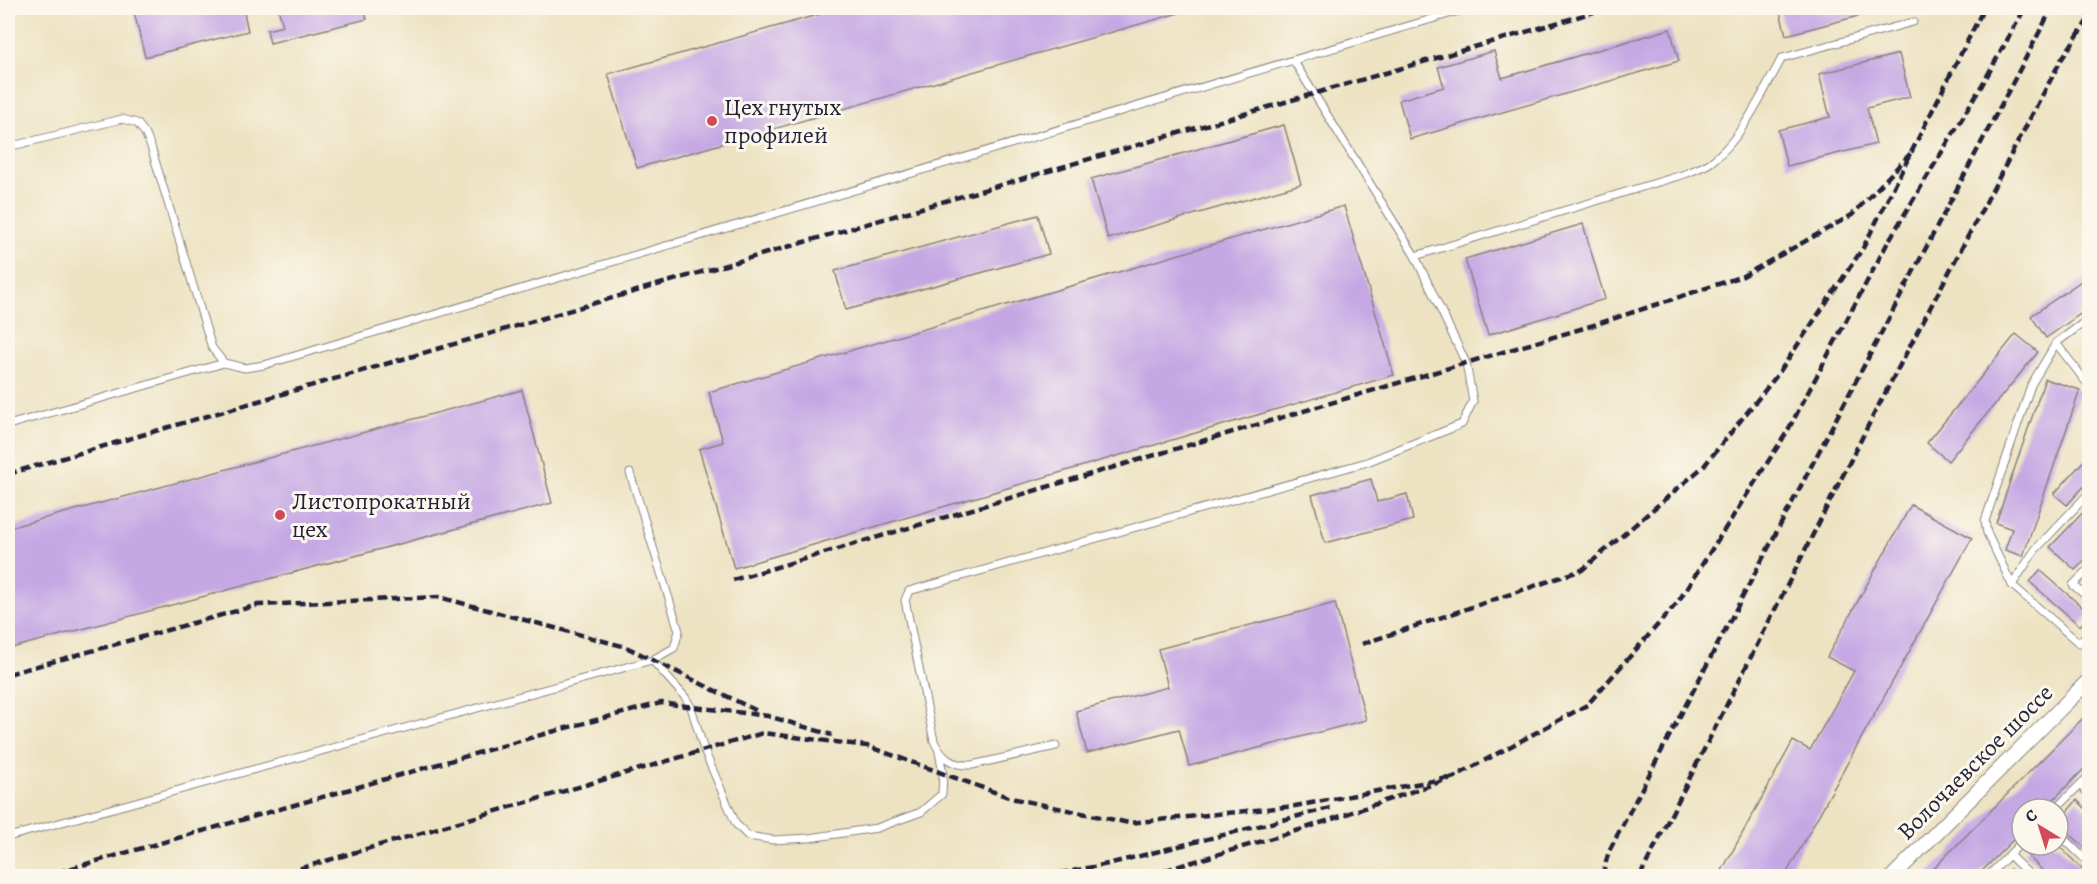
<svg xmlns="http://www.w3.org/2000/svg" width="2097" height="884" font-family="Alegreya,serif">
<rect width="100%" height="100%" fill="#fbf7ec"/>
<filter id="ink" filterUnits="userSpaceOnUse"><feTurbulence type="fractalNoise" baseFrequency=".0167" numOctaves="2"/><feDisplacementMap in="SourceGraphic" scale="12" xChannelSelector="R" yChannelSelector="G"/><feConvolveMatrix kernelMatrix="1 2 1 2 8 2 1 2 1" color-interpolation-filters="sRGB"/></filter>
<filter id="wash" filterUnits="userSpaceOnUse"><feTurbulence type="fractalNoise" baseFrequency=".008" numOctaves="4" result="noise"/><feDisplacementMap in="SourceGraphic" scale="24" xChannelSelector="R" yChannelSelector="G"/><feGaussianBlur stdDeviation="1.35" result="paint"/><feColorMatrix in="noise" values="0 0 0 0 0 0 0 0 0 0 0 0 0 0 0 0 0 1.4 0 .05"/><feComposite in="paint" operator="in"/></filter>
<g filter="url(#wash)">
<rect width="100%" height="100%" fill="#ede3c3"/>
<g id="blocks">
<path fill="#c5a7e4" d="M133,8H243L248,31L145,57Z
M278,8H364L367,19L270,43L267,30L283,26Z
M842,8H1196L637,168L608,74Z
M1779,8H1889L1786,35Z
M1670,29L1679,61L1410,139L1399,100L1444,87L1438,67L1494,51L1502,78Z
M1899,54L1910,97L1867,108L1876,144L1787,166L1778,130L1830,117L1819,74Z
M1284,125L1301,184L1108,239L1091,179Z
M1344,206L1394,375L734,568L699,449L723,442L709,392Z
M1038,215L1049,254L846,310L835,271Z
M1583,224L1605,299L1488,335L1465,259Z
M2090,275V307L2046,338L2031,316Z
M2016,334L2038,352L1948,461L1927,443Z
M2045,379L2080,390L2023,556L2005,550L2012,529L1996,523Z
M522,390L552,503L8,649V528Z
M2090,454V480L2067,505L2054,494Z
M1371,479L1377,502L1407,494L1413,520L1325,543L1312,495Z
M1911,505L1972,538L1785,876H1719L1793,741L1810,750L1854,671L1827,657Z
M2090,505V555L2075,570L2050,547Z
M2040,570L2090,614L2080,626L2030,582Z
M1335,603L1366,720L1189,766L1179,729L1087,753L1076,711L1168,687L1158,649Z
M2090,711V763L2044,809H2022V831L1977,876H1926Z
M2077,800L2090,813V853L2058,822Z
M2031,845H2058L2089,876H2048L2024,852Z
M2010,869L2018,876H2003Z"/>
</g>
</g>
<g filter="url(#ink)">
<use href="#blocks" fill-opacity="0" stroke="#88827f" stroke-width="1.5"/>
<g fill="none" stroke-linecap="round" stroke-linejoin="round">
<g stroke="#88827f" stroke-width="9">
<path id="lane" d="M1293,60L1415,256L1685,174C1694,170 1704,167 1711,162C1742,139 1763,92 1782,58L1913,22
M8,147L122,119L137,123L145,133L151,147L212,348L224,363L245,368L264,365L1469,8
M2090,318L2056,343L2090,387
M8,425L224,363
M2090,492L2035,550L2012,585L2079,643L2090,631
M2090,568L2073,585L2090,599
M2012,585L1987,533L1985,521L2031,385L2056,343
M652,660L685,697L691,707L704,750L736,824L748,836L773,840L809,838L877,828L921,812L942,794L943,774L939,752
M1056,746L972,765C953,766 942,759 934,741L905,600L909,591L1367,462L1462,424L1473,401L1466,363L1415,256
M2080,785L2090,795
M2055,809L2090,775
M2058,833L2090,864
M8,837L652,660L674,648L679,631L630,473
M2009,855L2031,876
M1988,876L2022,842"/>
</g>
<g stroke="#88827f" stroke-width="16">
<path id="street" d="M1893,876L2090,679"/>
</g>
<use href="#lane" stroke="#fff" stroke-width="7"/>
<use href="#street" stroke="#fff" stroke-width="14"/>
<path stroke="#22223b" stroke-width="4.5" stroke-dasharray="9 4.5" stroke-linecap="butt" d="M8,474L1608,8
M733,580L1594,325L1743,276L1852,215L1911,153
M1362,644L1582,570L1704,466L1778,374L1863,248L1984,8
M8,674L258,605L439,597L626,647L757,711
M1448,779L1454,777L1587,705L1678,602L1787,432L1888,242L1982,85L2025,8
M44,876L562,729L661,703L768,716L832,735
M274,876L763,733L867,746L1011,798L1129,823L1295,806L1454,777L1309,827L1146,876
M1046,876L1108,864L1334,807
M1602,876L1609,851L2052,8
M1640,876L1873,416L2061,60L2090,17"/>
</g>
</g>
<g fill="#d1495b" stroke="#fbf7ec" stroke-width="2">
<circle cx="712" cy="121" r="6"/>
<circle cx="280" cy="515" r="6"/>
</g>
<g text-anchor="middle" dominant-baseline="central" stroke-width="6" stroke-linejoin="round" paint-order="stroke">
<g font-size="24" fill="#22223b" stroke="#fbf7ec" text-anchor="start">
<text x="724" y="107">Цех гнутых<tspan x="724" dy="28">профилей</tspan></text>
<text x="292" y="501">Листопрокатный<tspan x="292" dy="28">цех</tspan></text>
</g>
<g font-size="24" fill="#22223b" stroke="#fbf7ec">
<text transform="translate(1975 762) rotate(-45)">Волочаевское шоссе</text>
</g>
</g>
<rect width="2097" height="884" fill="none" stroke="#fbf7ec" stroke-width="30"/>
<g transform="translate(2040 827) rotate(322)"><circle r="28" fill="#fbf7ec" stroke="#a4a2a5" stroke-width="1.5"/>
<path d="M0-4.5L10 22L0 15L-10 22Z" fill="#d1495b"/>
<text y="-9" font-size="16" font-weight="bold" text-anchor="middle" fill="#22223b">С</text>
</g>
</svg>
